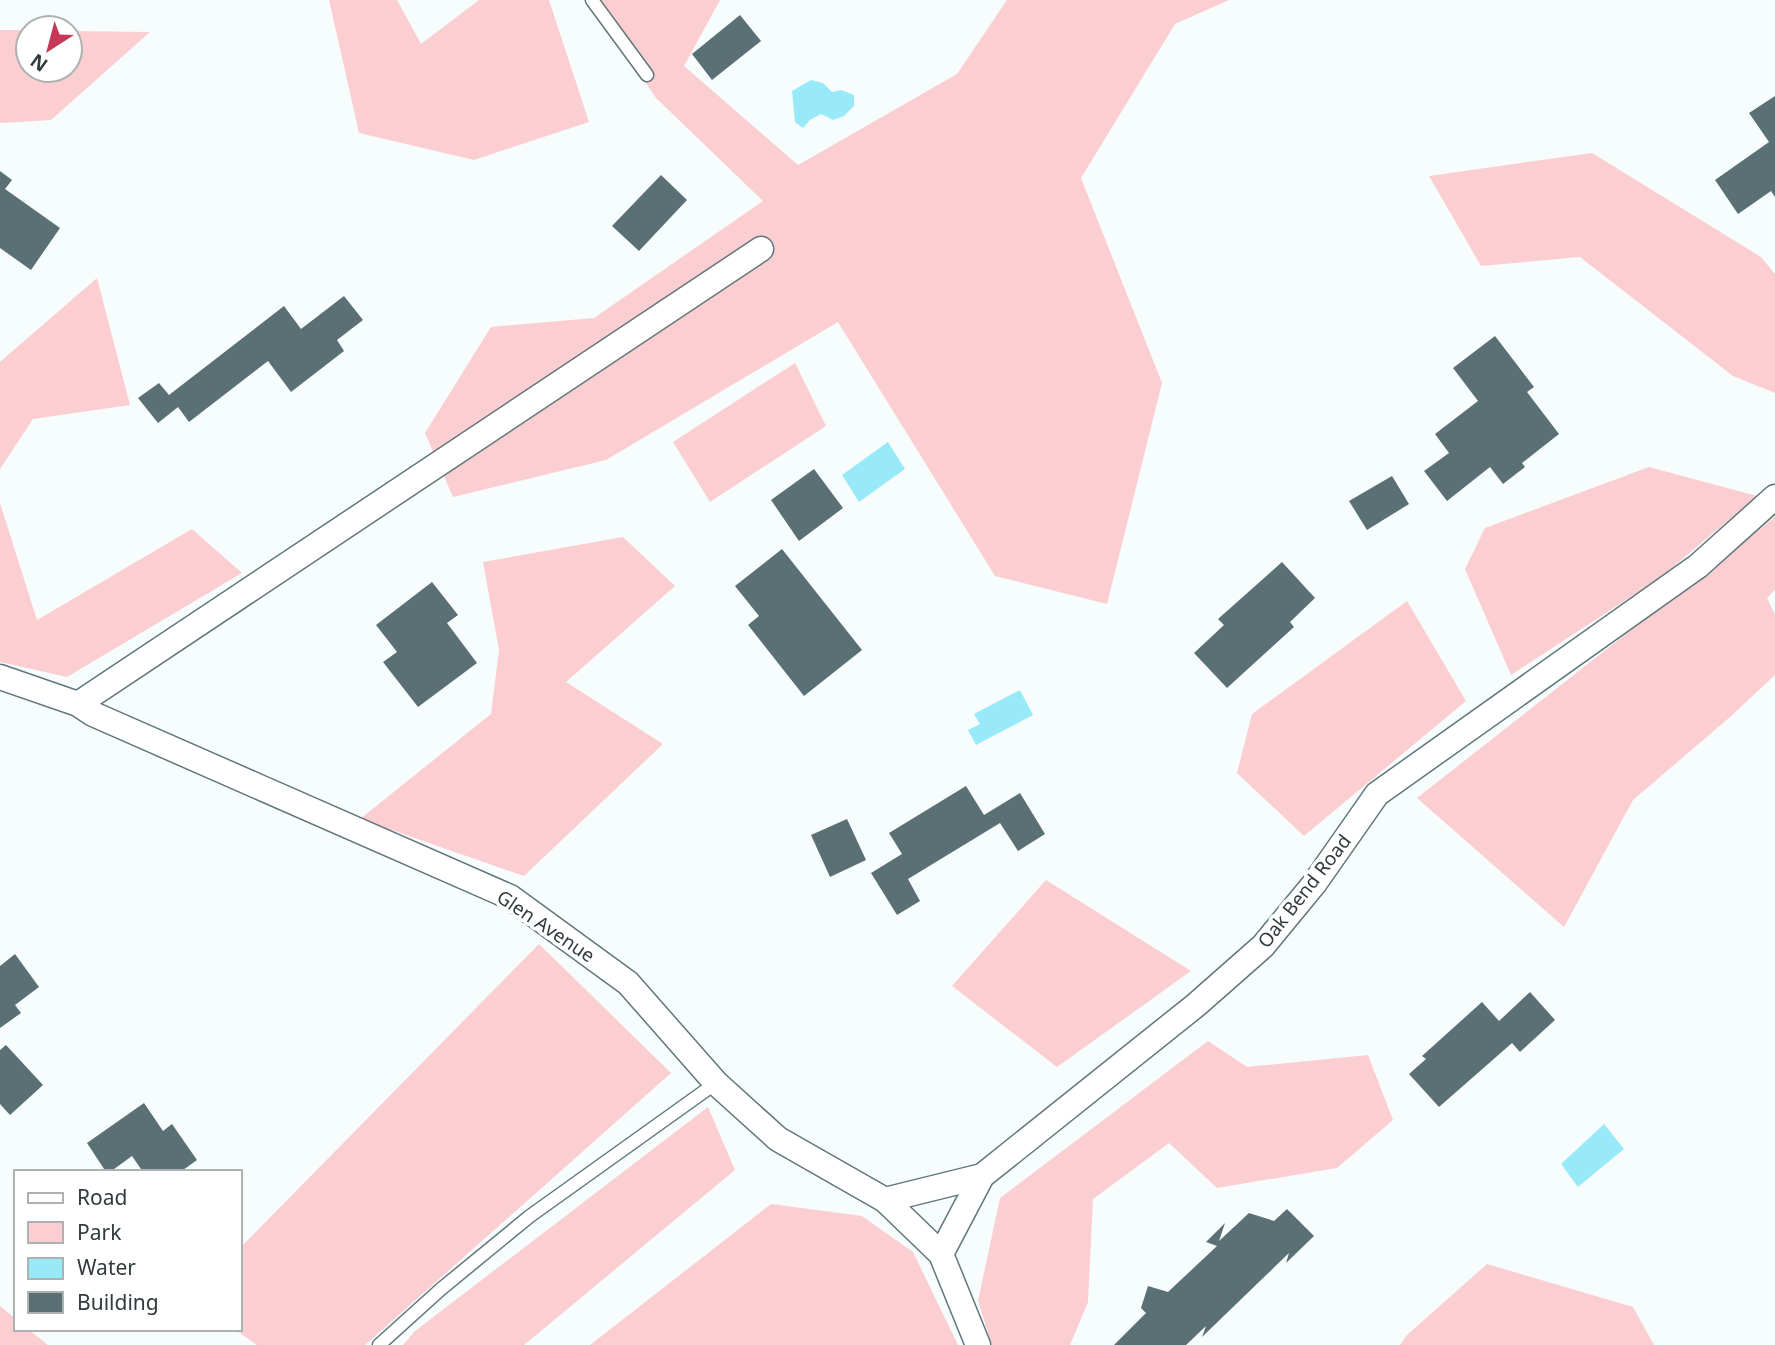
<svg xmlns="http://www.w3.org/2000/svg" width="1775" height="1345" font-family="'Noto Sans',sans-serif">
<rect width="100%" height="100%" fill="#f7fcfd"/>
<path fill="#fbced1" d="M329,0H397L421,44L479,0H549L589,122L474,160L359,133Z
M589,0H720L684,66L798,165L957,74L1007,0H1229L1175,24L1081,178L1162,383L1107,604L995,576L838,322L606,460L453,497L425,433L491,327L594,318L763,201L656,98Z
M0,30H28V70H70V31L150,32L51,120L0,123Z
M1592,153L1761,257L1775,274V393L1733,376L1580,257L1481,266L1429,176Z
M97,278L130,405L33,419L0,469V362Z
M795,363L826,426L710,502L673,442Z
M1649,467L1757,496L1661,577L1511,675L1465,569L1485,528Z
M0,503L37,620L192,529L242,573L67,677L0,662Z
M1775,517V590L1767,598L1775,615V675L1730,717L1633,800L1564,927L1417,798Z
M623,537L675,586L566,682L663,744L524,876L360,819L491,714L499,650L483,562Z
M1407,601L1466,701L1304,836L1237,773L1252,714Z
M1046,880L1191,971L1057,1067L952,986Z
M539,944L671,1073L365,1345H257L234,1329H240V1248Z
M1208,1041L1247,1067L1368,1055L1393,1120L1337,1168L1217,1188L1169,1143L1093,1199L1088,1302L1070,1345H992L978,1301L1000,1198Z
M708,1107L735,1170L524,1345H403L415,1331Z
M771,1204L862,1216L913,1252L958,1345H590Z
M1487,1264L1633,1307L1654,1345H1400L1407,1335Z
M0,1306L16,1319V1329H28L48,1345H0Z"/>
<path fill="#98eaf8" d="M811,80L823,83L832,92L841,90L854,95V106L844,116L833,120L821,114L810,120L803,128L795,122L792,91Z
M888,442L905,469L859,502L842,475Z
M1020,690L1033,715L976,745L968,730L980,724L974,714Z
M1604,1124L1624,1149L1578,1187L1561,1164Z"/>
<path fill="#5a7074" d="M740,15L761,41L712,80L692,54Z
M1775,96V197L1771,191L1738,214L1715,180L1769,142L1749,113Z
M0,171L12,180L5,189L60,228L31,270L0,248Z
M661,175L687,200L639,251L612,226Z
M344,296L363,320L337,340L344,351L291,392L268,361L189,422L178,407L158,423L138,398L159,383L169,395L284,306L301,329Z
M1495,336L1534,387L1527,392L1559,434L1522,463L1525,467L1503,484L1490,467L1447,501L1424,471L1449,453L1435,434L1478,401L1453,368Z
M814,469L843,508L799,541L771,500Z
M1392,476L1409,504L1367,530L1349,501Z
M782,549L862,650L804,696L748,625L759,616L735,586Z
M1282,562L1315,598L1290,622L1294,627L1227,688L1194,653L1224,625L1218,619Z
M432,582L458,615L447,623L477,663L418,707L383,662L397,652L376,625Z
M966,786L984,815L1020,793L1045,834L1018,851L1000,823L908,879L920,901L897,915L871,873L902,854L889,833Z
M847,819L866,860L830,877L811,835Z
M15,954L39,987L15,1005L21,1013L0,1028V966Z
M1530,992L1555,1020L1520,1052L1512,1043L1439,1107L1409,1074L1426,1059L1422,1056L1482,1002L1499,1021Z
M6,1045L43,1085L10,1115L0,1104V1050Z
M144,1103L163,1131L172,1124L197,1160L183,1170L184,1172H143L132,1156L110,1172H106L87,1143Z
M1287,1209L1314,1236L1286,1263L1289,1253L1202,1337L1206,1326L1186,1345H1114L1146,1313L1141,1308L1148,1286L1168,1292L1217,1246L1206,1242L1225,1223L1219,1241L1249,1213L1274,1221Z"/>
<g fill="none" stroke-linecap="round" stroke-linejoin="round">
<g stroke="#60767a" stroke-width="15">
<path id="service" d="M592,0L647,75
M379,1345L441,1289L530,1216L716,1083"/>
</g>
<g stroke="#60767a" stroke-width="27">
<path id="minor" d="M0,677L78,704L93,714L510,897L628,983L716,1083L778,1139L885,1200L941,1254
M78,704L761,249
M885,1200L982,1176
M978,1345L941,1254L982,1176L1196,1005L1263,946L1314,884L1377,794L1698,566L1775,497"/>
</g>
<use href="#service" stroke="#fff" stroke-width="12"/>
<use href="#minor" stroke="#fff" stroke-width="24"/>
</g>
<g text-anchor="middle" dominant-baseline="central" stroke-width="7" stroke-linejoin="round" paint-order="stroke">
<g font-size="19" fill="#313b3d" stroke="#fff">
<text transform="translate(1304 891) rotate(-52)">Oak Bend Road</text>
<text transform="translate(546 926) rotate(34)">Glen Avenue</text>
</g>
</g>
<rect x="14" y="1170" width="228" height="161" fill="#ffffff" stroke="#adb1b1" stroke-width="2"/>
<rect x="28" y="1193" width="35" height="10" fill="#ffffff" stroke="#adb1b1" stroke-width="2"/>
<text x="77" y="1205" font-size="21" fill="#313b3d">Road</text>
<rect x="28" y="1222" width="35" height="21" fill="#fbced1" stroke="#adb1b1" stroke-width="2"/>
<text x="77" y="1240" font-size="21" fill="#313b3d">Park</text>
<rect x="28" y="1258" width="35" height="21" fill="#98eaf8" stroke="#adb1b1" stroke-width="2"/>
<text x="77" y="1275" font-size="21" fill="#313b3d">Water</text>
<rect x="28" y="1292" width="35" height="21" fill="#5a7074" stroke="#adb1b1" stroke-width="2"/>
<text x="77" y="1310" font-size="21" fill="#313b3d">Building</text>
<g transform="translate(49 49) rotate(216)"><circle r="33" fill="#ffffff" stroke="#adb1b1" stroke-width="2"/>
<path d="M0-5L12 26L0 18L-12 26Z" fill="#c73757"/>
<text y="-10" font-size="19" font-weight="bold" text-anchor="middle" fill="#313b3d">N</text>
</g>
</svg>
